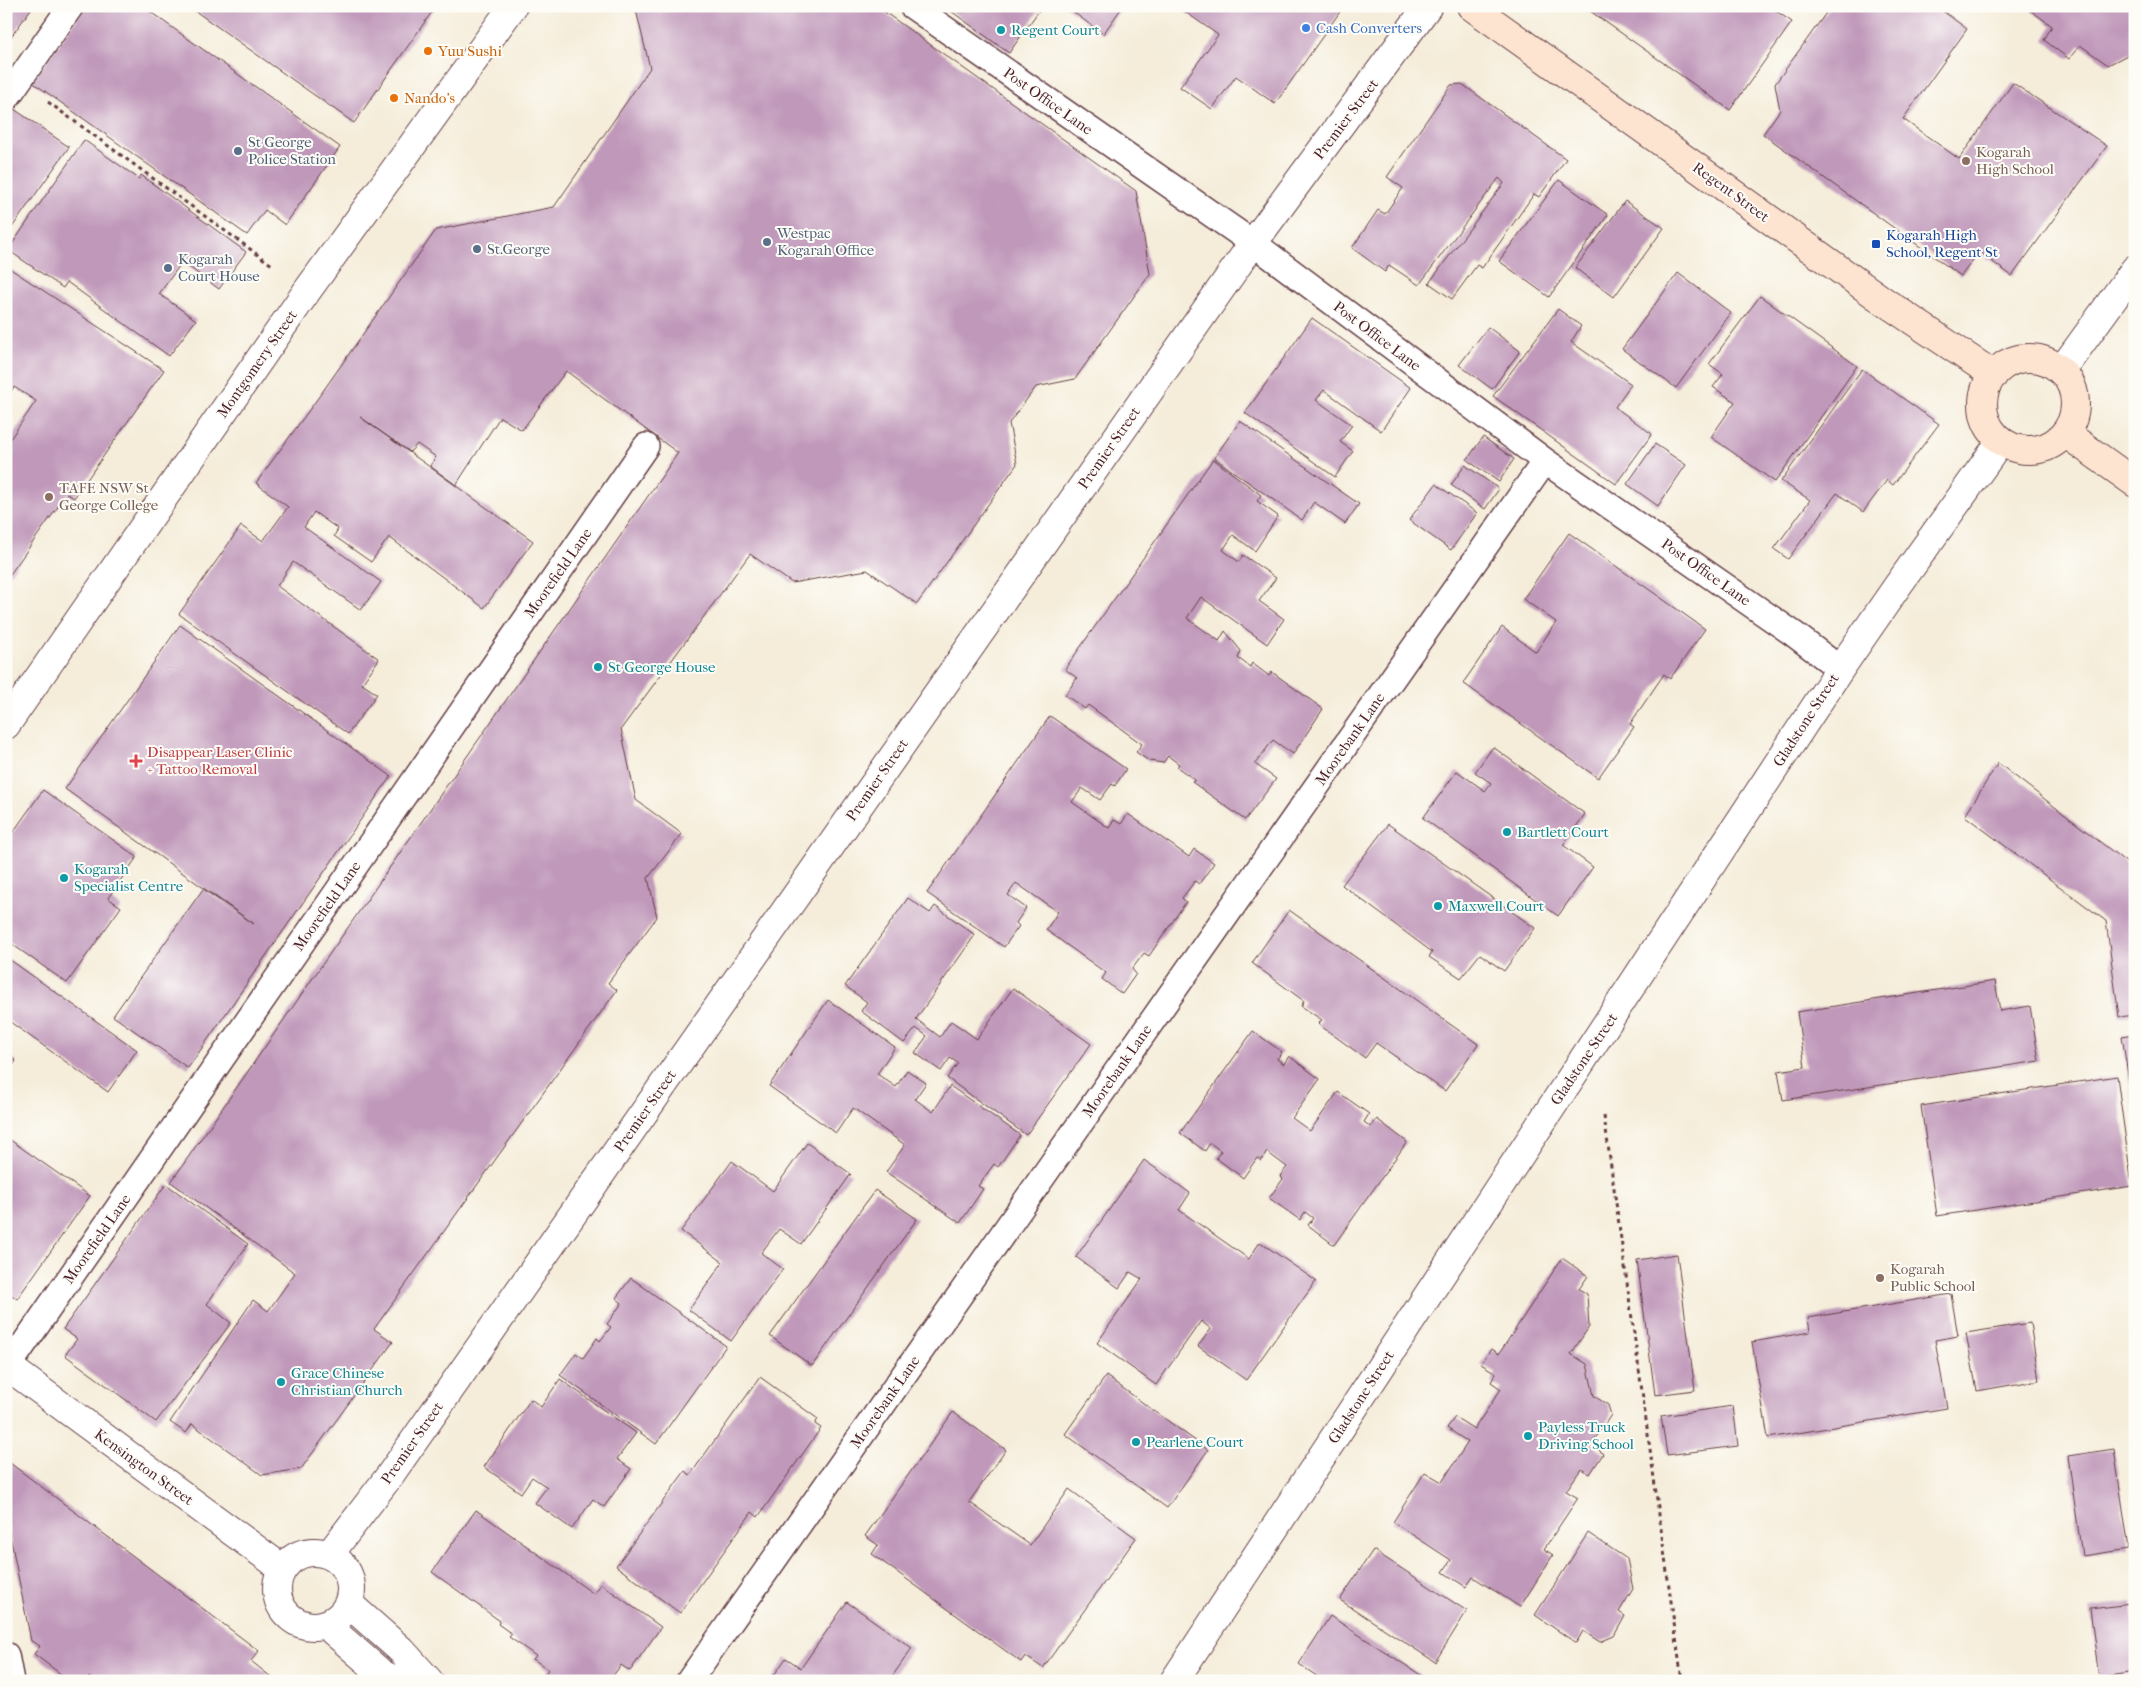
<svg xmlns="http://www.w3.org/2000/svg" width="2141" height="1687" font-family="'IM FELL French Canon',serif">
<rect width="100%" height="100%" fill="#fdfcf7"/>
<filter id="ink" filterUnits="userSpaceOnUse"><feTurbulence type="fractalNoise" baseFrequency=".02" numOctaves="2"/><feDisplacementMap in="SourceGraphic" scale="10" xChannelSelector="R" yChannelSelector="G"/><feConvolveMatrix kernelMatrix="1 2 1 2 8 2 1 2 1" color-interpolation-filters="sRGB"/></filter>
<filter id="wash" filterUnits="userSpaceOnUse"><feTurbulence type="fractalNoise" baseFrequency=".0096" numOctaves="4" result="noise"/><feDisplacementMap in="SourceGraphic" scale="20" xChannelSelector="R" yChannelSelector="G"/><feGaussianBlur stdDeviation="1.12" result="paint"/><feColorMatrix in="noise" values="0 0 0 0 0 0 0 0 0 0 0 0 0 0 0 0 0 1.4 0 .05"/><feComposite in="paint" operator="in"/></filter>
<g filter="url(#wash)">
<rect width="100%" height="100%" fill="#f5edda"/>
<g id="blocks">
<path fill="#c098ba" d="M6,6H33L6,44Z
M86,6H142L340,147L285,225L265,210L247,235L32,82Z
M188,6H436L354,123Z
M635,6H876L1136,191L1150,274L1075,379L1036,387L1009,423L1017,464L917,604L867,570L792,583L750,554L621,729L636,800L682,834L648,878L657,917L608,983L617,990L374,1329L393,1342L301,1469L262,1475L192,1424L186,1433L170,1422L253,1300L268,1311L295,1273L171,1182L678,453L566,371L522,430L500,417L456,485L430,466L436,457L417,444L410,452L360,417L533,541L484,608L389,537L371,562L334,536L338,529L314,512L304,527L381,582L361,610L293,562L277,586L379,659L362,684L377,694L348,734L179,614L241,526L263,541L288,507L256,483L323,391L436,230L554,207L650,68Z
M944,6H1042L1009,53Z
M1065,6H1123L1103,34Z
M1177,6H1344L1275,104L1236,76L1212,109L1180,87L1218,35Z
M1583,6H1769L1792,22L1730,110Z
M1831,6H1936L1967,29L1903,119L1959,159L2013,83L2107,146L2012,276L1979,252L1961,276L1763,134L1780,110L1775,84Z
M2030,6H2135V51L2108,65L2080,45L2069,59L2044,40L2052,26L2030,10Z
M1462,84L1566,159L1539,197L1534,194L1482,268L1477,265L1452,299L1429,283L1504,183L1499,178L1419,285L1389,265L1385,272L1352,248L1378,210L1385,214L1403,188L1387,177L1451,85Z
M14,109L69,147L6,236V121Z
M84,140L139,179L141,175L246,252L219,289L182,262L159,294L196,320L169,356L67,282L63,288L8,250Z
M1559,180L1608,215L1549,297L1499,261Z
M1625,201L1664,228L1614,297L1575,268Z
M6,266L164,370L74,498L67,494L6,580V445L36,401L14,387L6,398Z
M1678,273L1731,313L1676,388L1622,349Z
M1760,296L1857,366L1775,482L1711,437L1735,402L1713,387L1723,374L1709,364Z
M1558,309L1581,326L1571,342L1631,384L1615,407L1652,434L1616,484L1493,396Z
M1312,318L1411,388L1381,431L1324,390L1316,400L1352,425L1340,442L1353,451L1335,477L1245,413Z
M1488,327L1520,351L1492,389L1459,365Z
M1862,369L1939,424L1893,485L1887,480L1863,512L1837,493L1788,559L1774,549L1810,500L1781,481Z
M1240,421L1359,504L1345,524L1314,502L1302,520L1214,458Z
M1483,437L1514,459L1499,482L1467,460Z
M1655,444L1686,465L1658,506L1627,484Z
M1213,459L1261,495L1257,501L1278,516L1255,551L1233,535L1223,550L1239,562L1243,555L1276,578L1259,601L1284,619L1267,644L1201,597L1187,618L1219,641L1225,631L1241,651L1238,658L1250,667L1252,663L1269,676L1272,672L1323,709L1293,754L1273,740L1255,764L1276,779L1245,820L1192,782L1195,780L1177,767L1179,764L1168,756L1163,763L1149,761L1136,752L1142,744L1088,705L1085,709L1065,695L1077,678L1065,669Z
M1465,465L1499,489L1485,509L1451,485Z
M1436,484L1477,513L1451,550L1409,520Z
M1569,533L1705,629L1670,679L1664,674L1630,724L1634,727L1598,778L1463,683L1502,627L1536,652L1556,622L1523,599Z
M180,625L391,776L188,1068L113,1016L203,889L254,924L65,789Z
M1050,716L1126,769L1115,786L1112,784L1100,800L1082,788L1072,802L1109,828L1114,820L1121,824L1128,814L1189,857L1194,849L1214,863L1199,884L1195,881L1182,898L1186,902L1149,956L1144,953L1132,969L1136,974L1122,994L1102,979L1106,973L1046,930L1058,912L1016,883L1008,895L1026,908L1016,923L1019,926L1004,947L927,893Z
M1493,747L1585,814L1563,845L1593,867L1558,916L1423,818L1457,771L1485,791L1491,783L1475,772Z
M1998,763L2135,869V1015L2119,1017L2106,921L1965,816Z
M43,790L137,857L108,898L121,907L67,983L6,940V842Z
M1388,824L1535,928L1504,971L1480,954L1461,978L1429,957L1432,952L1342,885Z
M908,898L930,913L935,906L975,935L916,1019L940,1037L951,1021L977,1039L1013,988L1091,1044L1026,1135L947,1078L958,1063L950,1058L941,1071L915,1053L927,1036L916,1028L904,1043L861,1011L867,1002L845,986Z
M1289,910L1478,1044L1445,1091L1376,1043L1365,1058L1318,1024L1322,1020L1301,1006L1304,1001L1252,963Z
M6,957L137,1050L108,1092L6,1019Z
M1995,981L2000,1011L2030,1006L2039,1061L1783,1100L1778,1071L1805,1067L1797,1012Z
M828,1000L895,1047L877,1074L896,1087L907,1070L926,1083L915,1099L933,1112L950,1086L1020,1135L998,1167L994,1164L978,1186L983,1189L960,1223L886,1172L905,1145L853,1108L836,1133L769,1086Z
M1253,1031L1282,1052L1277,1059L1284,1064L1289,1056L1320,1079L1292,1118L1310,1131L1338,1092L1369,1114L1364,1122L1371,1127L1377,1119L1407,1142L1334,1245L1308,1225L1313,1218L1305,1212L1300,1220L1269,1198L1283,1179L1280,1176L1287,1167L1267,1152L1261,1161L1257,1158L1243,1178L1216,1158L1221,1151L1210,1143L1205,1151L1180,1133Z
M2135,1034V1114H2134L2122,1036Z
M6,1054L16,1061L6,1075Z
M2117,1076L2132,1186L1937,1216L1921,1106Z
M6,1137L90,1196L17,1299L6,1291Z
M807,1143L851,1174L801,1244L779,1229L761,1253L783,1269L731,1341L689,1310L723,1262L681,1231L732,1161L773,1191Z
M1144,1160L1190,1193L1179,1210L1249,1259L1260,1242L1316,1281L1246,1380L1198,1346L1211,1329L1201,1321L1156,1385L1097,1343L1142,1279L1130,1272L1119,1288L1076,1257Z
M166,1184L248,1244L207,1304L231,1323L156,1422L65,1355L77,1339L63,1329Z
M875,1190L917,1219L812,1366L770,1336Z
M1677,1254L1695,1390L1655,1395L1637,1260Z
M1562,1258L1588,1276L1579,1289L1587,1294L1589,1327L1571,1354L1587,1364L1594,1396L1608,1405L1611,1415L1592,1443L1603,1454L1590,1474L1581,1469L1566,1491L1578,1498L1544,1549L1553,1555L1520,1607L1473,1577L1466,1587L1443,1572L1451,1560L1393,1522L1425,1472L1442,1482L1468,1442L1447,1428L1455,1417L1474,1429L1501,1389L1491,1382L1496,1373L1481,1364L1491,1349L1499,1354Z
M631,1278L726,1346L656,1444L560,1375L576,1353L583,1358L597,1338L600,1341L611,1327L607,1324L622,1303L616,1298Z
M1951,1294L1958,1336L1935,1340L1947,1408L1768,1438L1752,1342L1810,1332L1808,1318Z
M2030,1323L2039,1380L1977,1391L1966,1333Z
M1106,1376L1208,1450L1167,1508L1065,1434Z
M760,1377L818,1419L815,1424L821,1428L758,1517L752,1512L680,1613L616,1566L685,1471L690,1475Z
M560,1379L636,1433L617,1459L631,1469L604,1507L593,1499L572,1529L535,1503L547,1487L532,1477L521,1493L484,1467L531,1399L541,1407Z
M1733,1406L1738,1446L1667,1455L1661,1416Z
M953,1412L1006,1450L969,1502L1030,1545L1069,1489L1136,1538L1043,1668L1025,1656L1021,1662L872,1554L878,1545L865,1536Z
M2114,1449L2129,1549L2082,1556L2068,1456Z
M6,1460L259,1651L251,1661L276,1681H94L89,1677L87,1681H70L34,1654L40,1646L31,1641L6,1515Z
M476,1510L594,1594L601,1584L661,1627L630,1671L621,1665L609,1681H556L546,1673L548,1669L533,1659L536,1656L509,1637L512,1634L498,1624L500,1621L432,1572Z
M1588,1533L1627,1559L1633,1589L1619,1612L1625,1616L1614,1636L1600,1642L1583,1631L1576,1643L1535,1615Z
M1373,1550L1467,1611L1435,1662L1340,1600Z
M847,1602L912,1648L889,1681H770L786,1658L801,1668Z
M2131,1603L2135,1645V1672L2099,1678L2090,1608Z
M1330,1616L1430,1681H1324L1299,1664Z"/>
</g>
</g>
<g filter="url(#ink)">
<use href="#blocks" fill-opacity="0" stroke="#643e45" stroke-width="1"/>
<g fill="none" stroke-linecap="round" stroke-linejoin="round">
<g stroke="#643e45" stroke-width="28">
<path id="service" d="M912,6L1253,243L1545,461L1794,634L1840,669
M6,99L71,6
M8,1367L646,446
M6,1655L11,1681
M689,1681L1545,461"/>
</g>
<g stroke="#643e45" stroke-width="30">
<path id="minor" d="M2061,371L2135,269
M6,725L307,291L513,6
M6,1365L283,1569
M277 1589a37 37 0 1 1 74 0a37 37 0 1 1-74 0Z
M329,1555L388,1478L1253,243L1428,6
M349,1604L401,1650L429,1681
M326,1625L381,1673L396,1681
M1174,1681L1840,669L1896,588L2001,441"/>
</g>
<g stroke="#643e45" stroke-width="30">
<path id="secondary" d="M1471,6L1885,302L1994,375
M1983 404a46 46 0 1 1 92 0a46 46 0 1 1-92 0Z
M2065,433L2135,483"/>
</g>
<path stroke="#643e45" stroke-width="3" stroke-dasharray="4 4" stroke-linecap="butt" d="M48,102L272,265
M1604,1116L1682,1681"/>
<use href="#service" stroke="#fff" stroke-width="25"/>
<use href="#minor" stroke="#fff" stroke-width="28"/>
<use href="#secondary" stroke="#fde4d1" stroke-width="28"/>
</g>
</g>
<circle fill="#3f7fe0" stroke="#fdfcf7" stroke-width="2" cx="1306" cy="28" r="5"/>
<g fill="#0f9aa8" stroke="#fdfcf7" stroke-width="2">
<circle cx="1001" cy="30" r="5"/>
<circle cx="598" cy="667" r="5"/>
<circle cx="1507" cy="832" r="5"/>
<circle cx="64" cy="878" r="5"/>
<circle cx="1438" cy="906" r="5"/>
<circle cx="281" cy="1382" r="5"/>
<circle cx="1528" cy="1436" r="5"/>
<circle cx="1136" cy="1442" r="5"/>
</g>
<g fill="#e8710a" stroke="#fdfcf7" stroke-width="2">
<circle cx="428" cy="51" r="5"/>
<circle cx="394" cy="98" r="5"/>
</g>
<g fill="#5c6f8a" stroke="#fdfcf7" stroke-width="2">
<circle cx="238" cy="151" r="5"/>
<circle cx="767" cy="242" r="5"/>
<circle cx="477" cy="249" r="5"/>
<circle cx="168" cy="268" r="5"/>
</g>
<g fill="#8d6e63" stroke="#fdfcf7" stroke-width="2">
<circle cx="1966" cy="161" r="5"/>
<circle cx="49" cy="497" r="5"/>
<circle cx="1880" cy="1278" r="5"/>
</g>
<rect fill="#1a4fb4" stroke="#fdfcf7" stroke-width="2" x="1871" y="239" width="10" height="10" rx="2.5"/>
<path fill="#e0444e" stroke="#fdfcf7" stroke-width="2" d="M133.5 753.5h5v5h5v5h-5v5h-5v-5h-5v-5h5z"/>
<g text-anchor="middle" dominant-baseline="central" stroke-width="4" stroke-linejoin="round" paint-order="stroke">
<g font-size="15" fill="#366cbe" stroke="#fdfcf7" text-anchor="start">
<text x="1316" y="28">Cash Converters</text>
</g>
<g font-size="15" fill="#0d838f" stroke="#fdfcf7" text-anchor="start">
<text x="1011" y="30">Regent Court</text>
<text x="608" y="667">St George House</text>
<text x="1517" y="832">Bartlett Court</text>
<text x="74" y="869">Kogarah<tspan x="74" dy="17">Specialist Centre</tspan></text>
<text x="1448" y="906">Maxwell Court</text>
<text x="291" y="1373">Grace Chinese<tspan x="291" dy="17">Christian Church</tspan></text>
<text x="1538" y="1427">Payless Truck<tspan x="1538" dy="17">Driving School</tspan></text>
<text x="1146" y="1442">Pearlene Court</text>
</g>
<g font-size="15" fill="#c56008" stroke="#fdfcf7" text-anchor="start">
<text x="438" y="51">Yuu Sushi</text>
<text x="404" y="98">Nando's</text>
</g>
<g font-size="15" fill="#4a1f2b" stroke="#fdfcf7">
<text transform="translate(1048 101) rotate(35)">Post Office Lane</text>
<text transform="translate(1346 119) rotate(-53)">Premier Street</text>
<text transform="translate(1731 192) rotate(36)">Regent Street</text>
<text transform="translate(1377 336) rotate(37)">Post Office Lane</text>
<text transform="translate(257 364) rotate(-55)">Montgomery Street</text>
<text transform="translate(1109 448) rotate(-55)">Premier Street</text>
<text transform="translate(1706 572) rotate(35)">Post Office Lane</text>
<text transform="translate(558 573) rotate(-55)">Moorefield Lane</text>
<text transform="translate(1806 720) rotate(-57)">Gladstone Street</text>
<text transform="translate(1350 739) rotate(-55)">Moorebank Lane</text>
<text transform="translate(877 780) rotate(-55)">Premier Street</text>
<text transform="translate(327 906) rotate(-55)">Moorefield Lane</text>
<text transform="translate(1584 1059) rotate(-56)">Gladstone Street</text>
<text transform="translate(1117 1071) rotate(-55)">Moorebank Lane</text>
<text transform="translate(645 1111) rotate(-55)">Premier Street</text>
<text transform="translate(97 1239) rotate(-55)">Moorefield Lane</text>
<text transform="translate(1361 1397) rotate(-57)">Gladstone Street</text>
<text transform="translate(885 1402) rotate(-55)">Moorebank Lane</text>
<text transform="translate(412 1443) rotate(-55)">Premier Street</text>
<text transform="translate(144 1467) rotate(36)">Kensington Street</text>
</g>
<g font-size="15" fill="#4e5e75" stroke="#fdfcf7" text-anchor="start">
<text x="248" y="142">St George<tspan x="248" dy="17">Police Station</tspan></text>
<text x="777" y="233">Westpac<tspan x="777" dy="17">Kogarah Office</tspan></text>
<text x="487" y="249">St.George</text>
<text x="178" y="259">Kogarah<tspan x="178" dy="17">Court House</tspan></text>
</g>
<g font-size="15" fill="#785e54" stroke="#fdfcf7" text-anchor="start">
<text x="1976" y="152">Kogarah<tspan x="1976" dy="17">High School</tspan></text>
<text x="59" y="488">TAFE NSW St<tspan x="59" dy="17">George College</tspan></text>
<text x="1890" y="1269">Kogarah<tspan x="1890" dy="17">Public School</tspan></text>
</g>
<g font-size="15" fill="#164399" stroke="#fdfcf7" text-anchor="start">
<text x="1886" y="235">Kogarah High<tspan x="1886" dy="17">School, Regent St</tspan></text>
</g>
<g font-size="15" fill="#be3a42" stroke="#fdfcf7" text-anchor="start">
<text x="147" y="752">Disappear Laser Clinic<tspan x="147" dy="17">+ Tattoo Removal</tspan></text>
</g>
</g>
<rect width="2141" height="1687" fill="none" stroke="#fdfcf7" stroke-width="25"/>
</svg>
